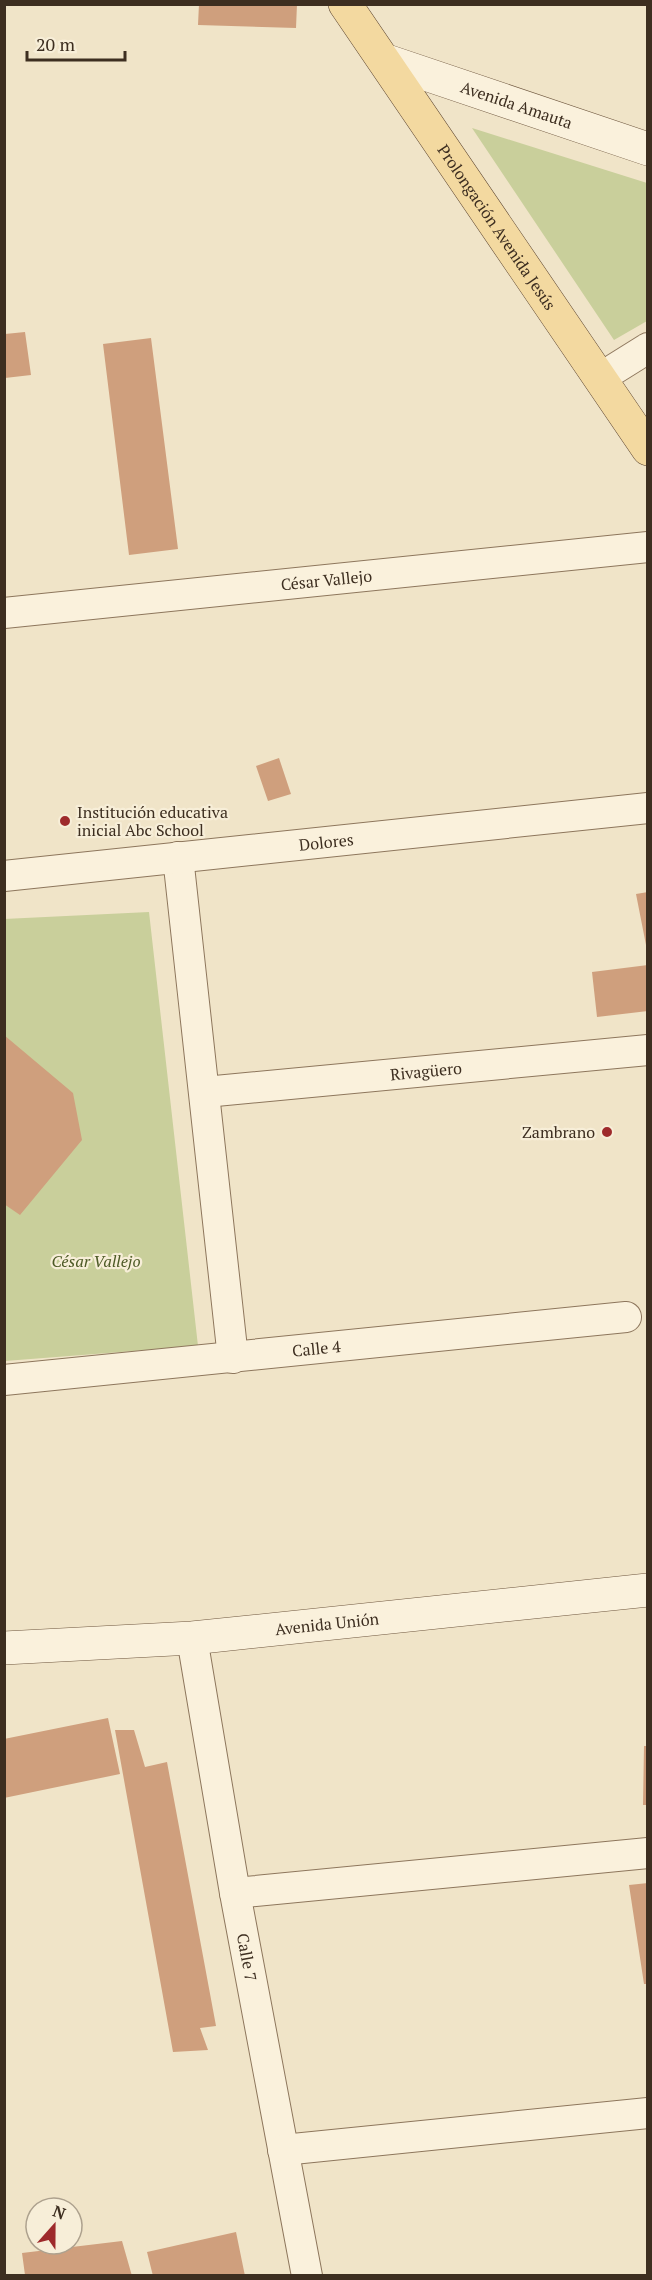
<svg xmlns="http://www.w3.org/2000/svg" width="652" height="2280" font-family="'PT Serif',serif">
<rect width="100%" height="100%" fill="#f0e4c8"/>
<path fill="#c9cf9b" d="M472,128L647,183V321L614,340Z
M149,912L198,1346L5,1361L4,919Z"/>
<path fill="#cf9f7d" d="M199,4H297L296,28L198,25Z
M25,332L31,375L5,378V334Z
M151,338L178,549L129,555L103,344Z
M279,758L291,794L268,801L256,766Z
M648,892V945H646L636,894Z
M648,965V1011L597,1017L592,972Z
M4,1035L73,1093L82,1140L20,1215L4,1204Z
M108,1718L120,1774L4,1798V1739Z
M115,1730H134L145,1767L167,1762L216,2026L200,2028L208,2050L173,2052Z
M644,1746H648V1805H643Z
M648,1883V1984H644L629,1885Z
M236,2232L245,2276H153L147,2252Z
M122,2241L132,2276L25,2275L22,2253Z"/>
<g fill="none" stroke-linecap="round" stroke-linejoin="round">
<g stroke="#8d765c" stroke-width="32">
<g id="street">
<path d="M600,378L648,348"/>
<path id="s1" d="M4,613L648,547"/>
<path d="M178,857L233,1358"/>
<path id="s2" d="M4,876L648,808"/>
<path id="s3" d="M205,1092L648,1050"/>
<path id="s4" d="M4,1380L626,1317"/>
<path id="s5" d="M192,1638L235,1893L307,2276"/>
<path d="M235,1893L648,1853"/>
<path d="M283,2150L648,2113"/>
</g>
</g>
<g stroke="#6f573f" stroke-width="34">
<g id="secondary">
<path id="s6" d="M384,60L648,149"/>
<path id="s7" d="M4,1648L192,1638L648,1590"/>
</g>
</g>
<g stroke="#5b4430" stroke-width="34">
<g id="primary">
<path id="s8" d="M345,4L648,449"/>
</g>
</g>
<use href="#street" stroke="#faf1dc" stroke-width="30"/>
<use href="#secondary" stroke="#faf1dc" stroke-width="33"/>
<use href="#primary" stroke="#f3d9a0" stroke-width="33"/>
</g>
<g fill="#9e2a2b" stroke="#f7eed8" stroke-width="2">
<circle cx="65" cy="821" r="6"/>
<circle cx="607" cy="1132" r="6"/>
</g>
<g text-anchor="middle" dominant-baseline="central" stroke-width="4.5" stroke-linejoin="round" paint-order="stroke">
<g font-size="16" fill="#3d2e20" stroke="#f7eed8">
<text stroke="none"><textPath href="#s6" startOffset="140">Avenida Amauta</textPath></text>
<text stroke="none"><textPath href="#s8" startOffset="270">Prolongación Avenida Jesús</textPath></text>
<text stroke="none"><textPath href="#s1" startOffset="324">César Vallejo</textPath></text>
<text stroke="none"><textPath href="#s2" startOffset="324">Dolores</textPath></text>
<text stroke="none"><textPath href="#s3" startOffset="222">Rivagüero</textPath></text>
<text stroke="none"><textPath href="#s4" startOffset="314">Calle 4</textPath></text>
<text stroke="none"><textPath href="#s7" startOffset="324">Avenida Unión</textPath></text>
<text stroke="none"><textPath href="#s5" startOffset="324">Calle 7</textPath></text>
</g>
<g font-size="16" fill="#3d2e20" stroke="#f7eed8" text-anchor="start">
<text x="77" y="812">Institución educativa<tspan x="77" dy="18">inicial Abc School</tspan></text>
<text x="595" y="1132" text-anchor="end">Zambrano</text>
</g>
<g font-size="16" font-style="italic" fill="#4d5a26" stroke="#f7eed8">
<text x="96" y="1261">César Vallejo</text>
</g>
</g>
<rect width="652" height="2280" fill="none" stroke="#3d2e20" stroke-width="12"/>
<g transform="translate(54 2226) rotate(21)"><circle r="28" fill="#f7eed8" stroke="#ada18e" stroke-width="1.5"/>
<path d="M0-4.5L10 22L0 15L-10 22Z" fill="#9e2a2b"/>
<text y="-9" font-size="16" font-weight="bold" text-anchor="middle" fill="#3d2e20">N</text>
</g>
<path d="M27 51v9h98v-9" fill="none" stroke="#3d2e20" stroke-width="3"/>
<text x="36" y="51" font-size="18" fill="#3d2e20" stroke="#f7eed8" stroke-width="4.5" paint-order="stroke">20 m</text>
</svg>
